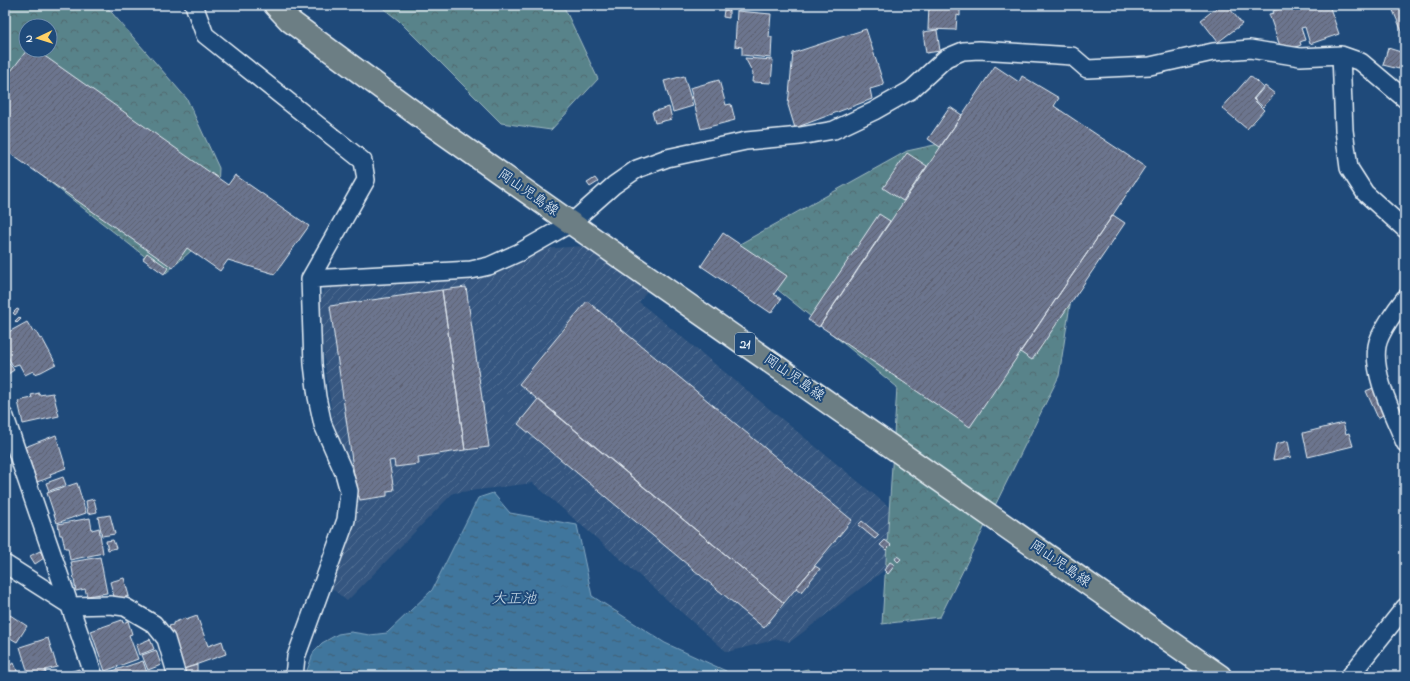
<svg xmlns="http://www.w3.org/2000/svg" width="1410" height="681" font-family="'Indie Flower','Klee One',sans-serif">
<defs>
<pattern id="industrial-furrows" width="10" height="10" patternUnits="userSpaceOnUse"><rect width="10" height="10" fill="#365780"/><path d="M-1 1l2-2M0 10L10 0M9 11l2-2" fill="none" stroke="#537093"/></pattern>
<pattern id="forest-crowns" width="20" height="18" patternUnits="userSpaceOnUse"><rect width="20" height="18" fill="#59838a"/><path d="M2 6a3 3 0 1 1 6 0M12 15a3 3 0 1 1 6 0" fill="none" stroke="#516b70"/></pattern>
<pattern id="park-dots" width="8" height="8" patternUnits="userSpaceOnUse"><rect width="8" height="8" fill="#59838a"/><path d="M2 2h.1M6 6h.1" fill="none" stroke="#516b70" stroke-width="1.8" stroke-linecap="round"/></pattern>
<pattern id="water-ripples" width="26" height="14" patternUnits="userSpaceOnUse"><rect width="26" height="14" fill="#40769d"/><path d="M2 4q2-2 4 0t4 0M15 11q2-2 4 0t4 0" fill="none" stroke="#435f74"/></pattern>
<pattern id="building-hatch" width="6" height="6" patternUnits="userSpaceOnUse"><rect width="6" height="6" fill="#6c748e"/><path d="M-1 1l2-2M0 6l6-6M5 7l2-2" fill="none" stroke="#5b606f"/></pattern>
</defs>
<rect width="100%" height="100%" fill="#1f4a7a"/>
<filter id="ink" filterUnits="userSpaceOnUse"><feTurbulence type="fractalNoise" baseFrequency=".025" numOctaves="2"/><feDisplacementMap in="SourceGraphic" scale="8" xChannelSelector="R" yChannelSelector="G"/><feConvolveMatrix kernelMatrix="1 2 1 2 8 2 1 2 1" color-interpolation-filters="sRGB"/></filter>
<g filter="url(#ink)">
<path fill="url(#industrial-furrows)" d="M584,246L647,291L639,302L921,533L886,569L790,642L778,639L727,652L533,483L453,493L347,601L328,585L344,506L317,304L325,286L480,275L507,270L541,249Z"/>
<path fill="url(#forest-crowns)" stroke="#a0bac1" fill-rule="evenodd" d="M5,5H105L187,99L219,168L216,229L166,273L28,165L5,134ZM26,26H50V50H26Z
M379,5H563L598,79L551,130L501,123L398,20Z
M1017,127L1087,195L1059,376L940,617L882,624L897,387L729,250L907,151Z"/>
<path fill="url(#park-dots)" stroke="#a0bac1" d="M808,669L810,676H777Z"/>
<path fill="url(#water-ripples)" stroke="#83a7c1" d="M493,493L510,513L577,525L592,596L665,643L726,671L727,676H305L314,651L322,643L338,634L351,632L370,635L387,633L432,590L478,498Z"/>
<path fill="url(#building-hatch)" stroke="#e8f1f8" d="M929,5H960V16L957,15L956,30L928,29Z
M1220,5H1227L1242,24L1218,42L1201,20Z
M1291,5H1293L1295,9L1298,7V5H1329L1339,34L1310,44L1305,27L1301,28L1305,40L1300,42L1301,45L1282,52L1269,14L1274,13L1273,11Z
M1400,5H1405V32L1403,34L1392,8Z
M724,10H729V18L723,17Z
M737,11L771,14L769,37H772L771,58L742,55V47L735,46Z
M866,29L884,85L870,89L872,99L795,128L788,105L793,53Z
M937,30L940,51L926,53L923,32Z
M1388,48L1404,53L1399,69L1383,65Z
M27,50H36L228,185L235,175L309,226L275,274L228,260L220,271L187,248L173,268L5,150V79Z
M745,58L773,60L771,83L752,82L753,73Z
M995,66L1019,82L1022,76L1059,98L1054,106L1145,167L970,427L820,326Z
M684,76L693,106L673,112L664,81Z
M1250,76L1263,87L1253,99L1264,110L1247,129L1222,108Z
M719,80L726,105L731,104L735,120L701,129L690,88Z
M1265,86L1275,94L1263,107L1254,99Z
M669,107L672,119L655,123L652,112Z
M950,107L962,115L940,147L928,139Z
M907,153L927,166L903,201L883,188Z
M595,178L598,182L590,187L587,183Z
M879,214L890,221L819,327L808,320Z
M1113,215L1125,223L1032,360L1020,352Z
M723,233L787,276L774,294L781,299L771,313L701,266Z
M147,253L168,268L164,274L143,259Z
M466,287L489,447L465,450L442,290Z
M442,290L465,450L418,457L419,464L395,467L394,460L389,461L394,490L387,491V496L360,500L359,496H357L330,306Z
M587,301L852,520L784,603L519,384Z
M17,309L19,310L15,315L13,313Z
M19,317L21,319L17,323L15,321Z
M27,322L33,332L35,330L40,339L42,338L56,364L41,372L35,374L33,371L25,375L19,364L13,366L5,352V334Z
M7,360L14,370L5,376V362Z
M1373,388L1383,415L1378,418L1366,391Z
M39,393V395L53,393L59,416L23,424L18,401L32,398L31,395Z
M538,399L784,603L764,628L518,424Z
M1343,423L1346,434L1349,433L1353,446L1308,457L1303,433Z
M56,435L66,468L50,474L51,477L37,482L25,447Z
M1288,441L1291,457L1273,460L1276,444Z
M63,477L66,485L49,491L46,483Z
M77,483L86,513L57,523L47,493Z
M94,499L97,512L88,514L86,501Z
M110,515L115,534L102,536L98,517Z
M90,518L92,530L99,528L103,553L70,560L68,548H65L62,535H60L58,524Z
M862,521L879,535L875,539L858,525Z
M113,540L116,548L108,550L106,541Z
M885,540L891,545L886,550L880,545Z
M40,551L44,558L35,564L30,556Z
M897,556L901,559L898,562L895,559Z
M100,557L107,593L87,596L85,589L76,591L71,562Z
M890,562L895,565L888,574L884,570Z
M815,566L820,569L801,592L796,588Z
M124,578L129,596L115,600L110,582Z
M10,615L27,626L17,642L5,635V622Z
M197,616L208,646L222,641L226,654L184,669L169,626L173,625V623L185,618L186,620Z
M122,620L123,623L128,621L132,634L129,635L138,659L105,671L91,631Z
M48,638L57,667L45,670L46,673L29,676L20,647Z
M150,639L154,649L139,655L136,645Z
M156,650L161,665L148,670L142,655Z
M143,661L148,676H107L106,673Z
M14,663L19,676H5V667Z
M197,665V672L185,676L183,669Z
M79,669L81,676H64L63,674Z"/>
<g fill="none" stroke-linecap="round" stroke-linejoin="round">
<g stroke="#e8f1f8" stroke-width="20">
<path id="street" d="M194,5L205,35L363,161L366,180L310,279L313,364L317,397L323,425L344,473L349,491L346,520L296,657L294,676
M1341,55L1344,130L1349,168L1365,193L1405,229
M310,279L471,270L489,266L520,252L571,223L614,185L637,169L667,158L746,141L800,136L834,130L874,111L911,90L946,58L963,51L979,50L1072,56L1087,69L1150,66L1213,52L1250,49L1300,57L1341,55L1361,62L1405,99
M1405,298C1397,308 1379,333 1377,346C1372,376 1394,415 1405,443
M5,417L94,676
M5,564L71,606L110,605L125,607L154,624L166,639L177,676
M1350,676L1405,607"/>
</g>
<g stroke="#e8f1f8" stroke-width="25">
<path id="primary" d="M275,5L290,21L426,121L571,223L1220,676"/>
</g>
<use href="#street" stroke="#1f4a7a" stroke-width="17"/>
<use href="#primary" stroke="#6c7e84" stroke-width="22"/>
</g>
</g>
<g text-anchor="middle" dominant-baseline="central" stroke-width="4" stroke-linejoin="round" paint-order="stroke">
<rect fill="#1f4a7a" stroke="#acbfd2" stroke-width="1" x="735" y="333" width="20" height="22" rx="3"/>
<g font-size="13" font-weight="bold" fill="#e8f1f8">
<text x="745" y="344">21</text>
</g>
<g font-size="14" fill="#e8f1f8" stroke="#1f4a7a">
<text transform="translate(528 193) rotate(35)">岡山児島線</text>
<text transform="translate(794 378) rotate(35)">岡山児島線</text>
<text transform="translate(1060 564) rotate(35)">岡山児島線</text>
</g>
<g font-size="15" font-style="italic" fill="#cfdfea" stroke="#1f4a7a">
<text x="514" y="599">大正池</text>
</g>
</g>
<rect width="1410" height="681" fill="none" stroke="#1f4a7a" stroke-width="20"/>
<rect x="10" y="10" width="1390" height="661" fill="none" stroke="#e8f1f8" stroke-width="1.5" filter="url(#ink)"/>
<g transform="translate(38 38) rotate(266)"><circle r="19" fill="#1f4a7a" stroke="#6f8dac"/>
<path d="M0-3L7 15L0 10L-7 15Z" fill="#ffd166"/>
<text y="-6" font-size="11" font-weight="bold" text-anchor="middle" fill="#e8f1f8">N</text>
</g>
</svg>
